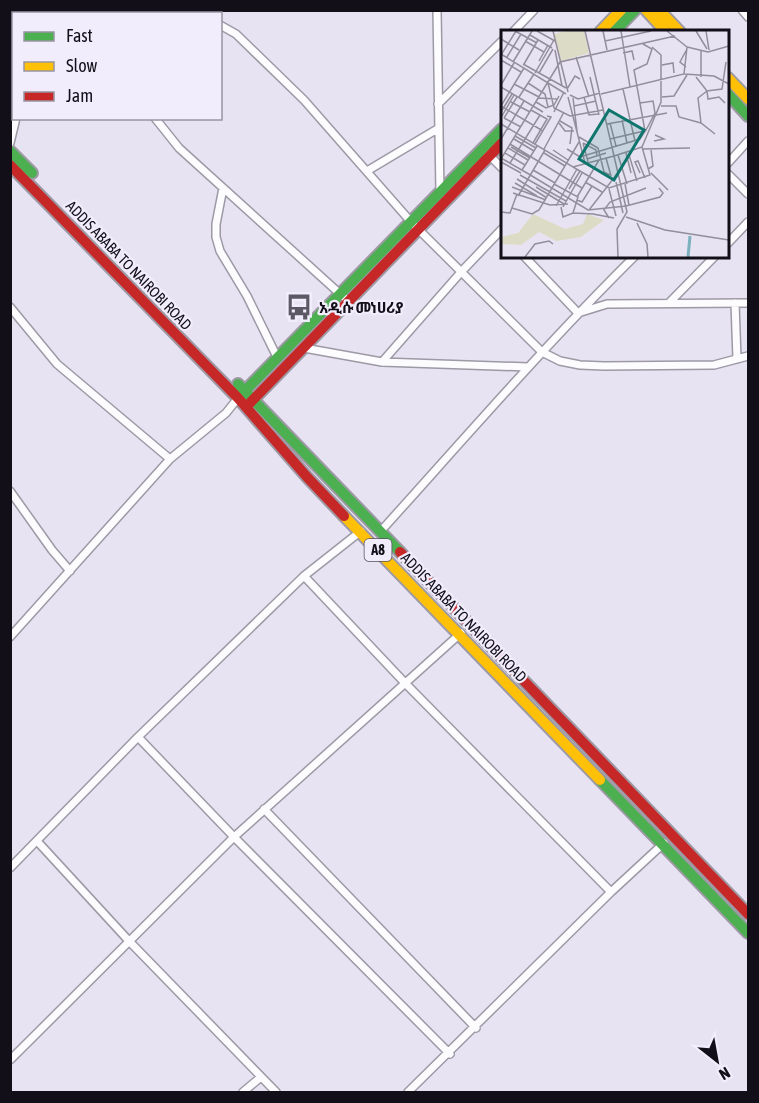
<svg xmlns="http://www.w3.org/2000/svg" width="759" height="1103" font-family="'Asap Condensed','Noto Sans Ethiopic',sans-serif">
<rect width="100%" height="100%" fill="#e8e3f2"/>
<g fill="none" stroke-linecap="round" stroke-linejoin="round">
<g stroke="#9d99a5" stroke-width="10">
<path id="street" d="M437,10L440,194
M742,10L748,17
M34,14V10
M220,25L236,34L304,100L412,223L542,352L560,361L580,365L604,366L714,365L748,356
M513,32L534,10
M438,104L502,41
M155,118L179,148L349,302
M10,143L16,118
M487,153L502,168
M728,163L748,141
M367,171L439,128
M728,174L748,194
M223,188L216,224V237L220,251L247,296L277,357
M728,243L748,222
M524,256L578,313L607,304L748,303
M669,303L715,256
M735,303L737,359
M10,307L57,364L170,459
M304,348L382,362L528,367
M382,362L462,271L502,229
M10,491L52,550L70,571
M380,532C464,439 546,344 635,256
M304,576L405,683L611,892
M10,637L170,459L226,413L238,398
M138,737L234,837L450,1054
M264,809L476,1028
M37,841L129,941L276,1092
M10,868L138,737L304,576L361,531
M10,1060L234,837L461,633
M243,1092L261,1077
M408,1092L611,892L664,843"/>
</g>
<g stroke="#9d99a5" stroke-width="14">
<path id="fast" d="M614,32L635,10
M728,94L748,116
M10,151L32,173
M238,384L400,552
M240,396L502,129
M600,780L748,933"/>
</g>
<g stroke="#9d99a5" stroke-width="14">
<path id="slow" d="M646,10L666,32
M659,10L680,32
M600,32L621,10
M728,78L748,99
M344,516L600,780"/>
</g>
<g stroke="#9d99a5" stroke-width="14">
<path id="jam" d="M10,165L238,398L307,477L344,516
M248,405L502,143
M400,552L748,914"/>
</g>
<use href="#street" stroke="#fcfbfd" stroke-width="7"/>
<use href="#fast" stroke="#4caf50" stroke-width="10"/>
<use href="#slow" stroke="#ffc107" stroke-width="10"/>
<use href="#jam" stroke="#c62828" stroke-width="10"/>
</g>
<defs>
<g id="bus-bare" transform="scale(2.07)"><path d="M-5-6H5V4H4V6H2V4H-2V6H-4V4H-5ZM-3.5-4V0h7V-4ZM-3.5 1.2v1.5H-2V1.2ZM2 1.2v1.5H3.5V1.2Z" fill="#5d5964" stroke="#f2edfd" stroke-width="2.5" paint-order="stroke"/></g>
</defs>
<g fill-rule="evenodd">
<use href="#bus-bare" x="299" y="307"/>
</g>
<g text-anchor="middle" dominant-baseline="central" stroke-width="4.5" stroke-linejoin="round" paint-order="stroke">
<rect fill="#f2edfd" stroke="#55525d" stroke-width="1.5" x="364.5" y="539" width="27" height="22" rx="4.5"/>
<g font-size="14" font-weight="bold" fill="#120f18">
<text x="378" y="550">A8</text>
</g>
<g font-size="15" fill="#120f18" stroke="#f2edfd">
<text transform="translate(129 265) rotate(46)">ADDIS ABABA TO NAIROBI ROAD</text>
<text transform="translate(464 617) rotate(46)">ADDIS ABABA TO NAIROBI ROAD</text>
</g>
<g font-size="15" font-weight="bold" fill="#120f18" stroke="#f2edfd" text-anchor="start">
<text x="319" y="307">አዲሱ መነሀሪያ</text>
</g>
</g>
<g transform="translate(501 30)">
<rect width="228" height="228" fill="#e8e3f2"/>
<path d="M32,184L64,199L82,194L86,184L103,190L80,207L55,211L38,202L20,215L0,214V207L17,203Z" fill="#dcdcc6"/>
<path d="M66,1H83L88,23L60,31L53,4Z" fill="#dcdcc6"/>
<path fill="none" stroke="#7cb0bf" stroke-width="3" d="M187,227L189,206"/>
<path fill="none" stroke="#928e9b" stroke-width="1.5" d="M14,1L36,13M36,1L54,11M52,1L67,62M84,1L126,182L116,199L117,227M102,1L106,20M120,1L129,57M195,1L206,19M205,1L208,20M29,5L51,18M0,9L18,20M24,11L43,22M104,11L150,1M186,17L207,22L228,16M54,20L61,56M122,23L131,21L133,30M0,24L65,64M0,25L15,1M6,27L20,4M75,27L88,67M0,30L20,42M38,31L47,15M12,32L31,1M22,34L65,58M23,34L37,10M161,35L172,33L173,43M185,37L179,32L186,19M34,43L53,10M38,43L52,19M183,44L213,46L228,54M89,47L98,85M195,47L206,61L221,59L225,32M200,47V21M27,53L44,64L47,77M47,53L53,78L69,86L102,80M13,54L38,67M0,55L13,33M0,57L42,82M66,59L74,46L79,49M122,59L134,111M206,61L207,69L218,67L224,73M100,64L183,44L186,17L166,1M69,65L77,69L99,63M18,67L33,44M67,67L84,133M83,67L88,85L97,84M161,67L173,66L186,45M37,68L56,69M72,68L76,101M10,72L29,82M35,72L45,78L53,75L58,66M139,73L152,71L154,83L144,102M0,76L42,101M0,76L23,38M73,76L95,71M160,76H175L178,87L200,93L214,104M30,80L46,89L32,113M0,82L11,64M53,82L63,62M1,86L13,65M3,88L16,67M3,88L20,97M121,90L126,113M59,91L71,98L69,114M58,93L64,101H73M109,93L115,116M200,93L197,68L206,61M0,94L72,137L113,126M106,94L166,83M14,106L35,118M78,107L97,118L103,142L109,145M0,109L23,71M13,109L33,121M109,109L143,101M153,111L163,109L154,105M82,113L95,120L96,126M82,113L87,132M9,114L81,158M34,114L50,87L46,86M10,117L29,128M141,117L160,72V25L151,17M7,118L27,130M43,119L63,82M66,119L79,127L139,109L144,101L133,40L146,34L151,19L142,14M141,119L189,118M52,120L67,130M4,123L24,135M43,123L64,136M125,123L130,143M117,125L126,154M128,125L136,151M0,128L26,143M105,128L110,146M0,129L59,32L174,6M86,129L105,123M0,132L20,143M9,133L39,85M72,137L108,158L149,145L141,117L113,126M147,139L152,136L150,120M21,140L36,116M32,140L54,153M26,143L87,180L125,176L159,167L162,163L158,158M139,143L134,132L137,131L144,148M150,143L167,160M19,145L65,171M16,149L46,168M84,152L101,162M115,152L122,183M14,153L36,166M53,154L77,167L72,183M124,154L128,175M11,157L45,170M35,157L63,174M68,159L79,141M108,159L115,186M12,163L49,175L67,174M17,166L44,120M76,167L98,130M76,170L81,172L91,156M55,176L76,139M60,177L62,187L72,183L93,184M62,177L81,143M11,178L31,184L38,180L78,112M88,180L116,144M0,182L9,183L16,164M92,184L113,188M125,187L164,200L228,210M108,188L103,180L109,172L145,158M136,193L146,214L147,227M24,227L34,214L48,211L52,214"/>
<path fill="#0f766e" fill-opacity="0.15" stroke="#0f766e" stroke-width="3" d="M108,80L143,100L113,150L78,129Z"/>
<rect width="228" height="228" fill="none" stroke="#120f18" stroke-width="3"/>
</g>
<rect width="759" height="1103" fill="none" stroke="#120f18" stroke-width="24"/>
<rect x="12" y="12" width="210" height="108" fill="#f2edfd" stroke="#9894a1" stroke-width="1.5"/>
<rect x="24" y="32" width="30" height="9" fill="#4caf50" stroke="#9894a1" stroke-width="1.5"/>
<text x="66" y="42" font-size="18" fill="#120f18">Fast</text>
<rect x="24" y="62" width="30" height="9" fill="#ffc107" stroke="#9894a1" stroke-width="1.5"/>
<text x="66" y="72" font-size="18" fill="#120f18">Slow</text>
<rect x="24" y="92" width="30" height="9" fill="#c62828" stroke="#9894a1" stroke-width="1.5"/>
<text x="66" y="102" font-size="18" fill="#120f18">Jam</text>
<g transform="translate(717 1061) rotate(149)" stroke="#f2edfd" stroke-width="4.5" paint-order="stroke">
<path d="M0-4.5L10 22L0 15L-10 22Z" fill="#120f18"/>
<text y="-9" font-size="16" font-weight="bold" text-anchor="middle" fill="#120f18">N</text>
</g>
</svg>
